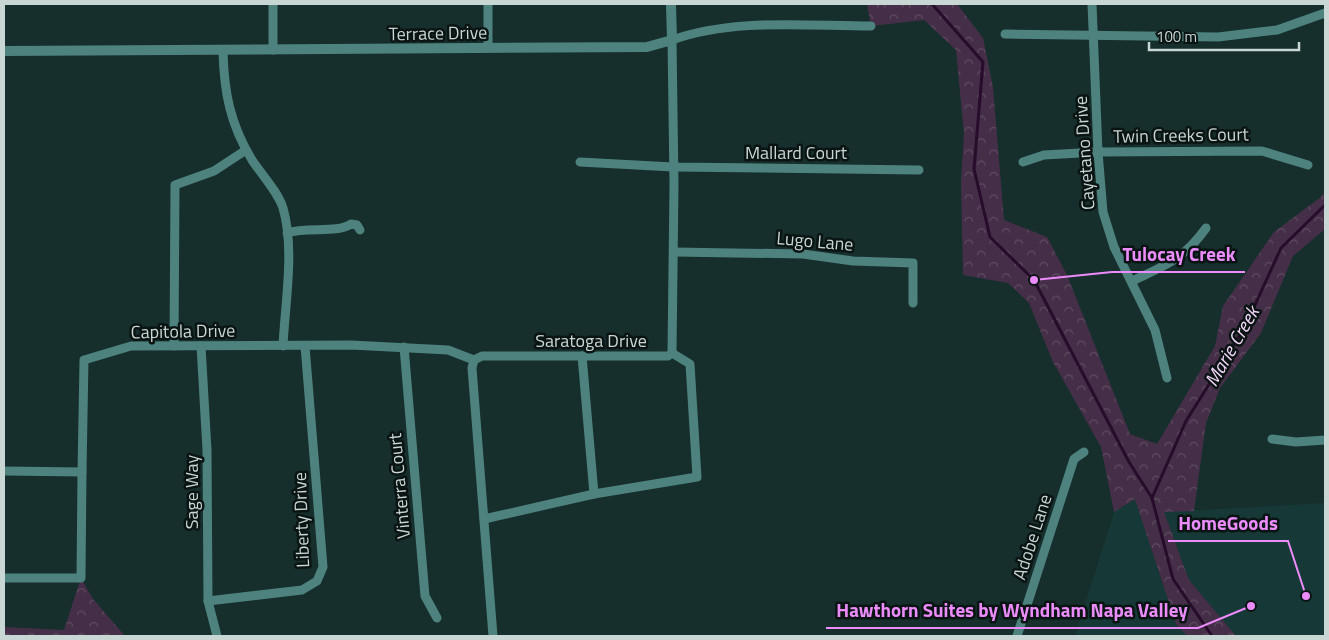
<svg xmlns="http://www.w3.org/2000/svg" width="1329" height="640" font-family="'Titillium Web',sans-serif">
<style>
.built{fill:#163836}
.forest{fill:url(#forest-crowns)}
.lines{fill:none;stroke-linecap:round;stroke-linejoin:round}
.stream{stroke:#270c2b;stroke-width:3}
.minor{stroke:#4d827e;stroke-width:9}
.tertiary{stroke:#4d827e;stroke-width:10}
.labels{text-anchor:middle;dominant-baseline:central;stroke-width:5;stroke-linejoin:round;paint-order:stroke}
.street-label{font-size:18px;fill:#c8d6d4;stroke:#0a1413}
.water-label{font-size:19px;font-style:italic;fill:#f7d8fc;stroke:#0a1413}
.leader{fill:none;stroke:#ec8cfb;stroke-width:2}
.callout-dot{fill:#ec8cfb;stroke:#0a1413;stroke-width:2}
.callout-label{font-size:19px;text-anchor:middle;font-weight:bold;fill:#ec8cfb;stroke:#0a1413;stroke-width:5;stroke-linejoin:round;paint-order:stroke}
</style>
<defs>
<pattern id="forest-crowns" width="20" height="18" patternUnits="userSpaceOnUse" patternTransform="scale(1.25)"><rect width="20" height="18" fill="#452f48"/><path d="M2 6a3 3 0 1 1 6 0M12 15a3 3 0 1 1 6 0" fill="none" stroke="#5e4c62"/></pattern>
</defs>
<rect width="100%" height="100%" fill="#162e2c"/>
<g class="built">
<polygon points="1135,499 1176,624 1187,636 1075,636 1114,512"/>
<polygon points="1325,503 1325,636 1236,636 1189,580 1164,512"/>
</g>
<g class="forest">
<polygon points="867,4 957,4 983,38 993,87 1004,220 1047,237 1067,275 1130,434 1157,444 1215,346 1223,306 1274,232 1321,197 1325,191 1325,229 1293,256 1261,333 1220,388 1206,423 1194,511 1164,512 1189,580 1236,636 1187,636 1176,624 1135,499 1114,512 1101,447 1053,362 1029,303 1008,283 963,275 961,181 964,134 956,50 924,20 871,26"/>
<polygon points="81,578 93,599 125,636 4,636 4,627 64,630"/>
</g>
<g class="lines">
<g class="stream">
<polyline points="932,4 983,62 974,169 990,237 1034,280 1129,462 1152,498 1173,579 1212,636"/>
<polyline points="1152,498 1186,421 1245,327 1281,248 1325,205"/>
</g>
<g class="minor">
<polyline points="273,4 273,50"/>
<polyline points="488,4 488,48"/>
<polyline points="1092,4 1098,152 1103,212 1114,247 1155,330 1167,378"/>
<polyline points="1005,34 1218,37 1277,30 1325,13"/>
<path d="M223,51C224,92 230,124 252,160C262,175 278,192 283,208C295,249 285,303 283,346"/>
<polyline points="580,162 673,167 919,170"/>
<polyline points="1023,162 1044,155 1098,152 1262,151 1308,165"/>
<path d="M287,233C308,226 336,234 351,224L357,225L360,230"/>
<polyline points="674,252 803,254 853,261 913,263 913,303"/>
<path d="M1132,281C1166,265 1183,260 1206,228"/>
<polyline points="174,346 175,185 214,171 246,150"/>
<polyline points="201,346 207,450 208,601 217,636"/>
<polyline points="404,347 425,596 437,618"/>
<polyline points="582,356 594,494"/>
<polyline points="1272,439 1296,442 1325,440"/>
<polyline points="4,471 82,472 84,360 131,346 351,345 448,350 474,360"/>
<polyline points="484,519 594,494 697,477 690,364 672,353"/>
<polyline points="4,578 81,578 82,472"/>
<polyline points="208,601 302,590 317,581 323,567 305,346"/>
<path d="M493,636L472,368L474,360L482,356H668L672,353L674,184L672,40C734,18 805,26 871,26"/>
<polyline points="1017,636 1074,459 1084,452"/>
</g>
<polyline class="tertiary" points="4,51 647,47 672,40 671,4"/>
</g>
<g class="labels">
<g class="street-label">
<text transform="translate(438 33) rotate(-1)">Terrace Drive</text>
<text transform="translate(1181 135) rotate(-1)">Twin Creeks Court</text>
<text x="796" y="152">Mallard Court</text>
<text transform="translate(1084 153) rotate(-94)">Cayetano Drive</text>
<text transform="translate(815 241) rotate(5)">Lugo Lane</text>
<text transform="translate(183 331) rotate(-1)">Capitola Drive</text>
<text x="591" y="340">Saratoga Drive</text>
<text transform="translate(399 486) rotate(-95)">Vinterra Court</text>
<text transform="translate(191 492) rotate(-90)">Sage Way</text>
<text transform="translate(301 520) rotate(-92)">Liberty Drive</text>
<text transform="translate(1032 537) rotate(-72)">Adobe Lane</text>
</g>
<g class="water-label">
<text transform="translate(1231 346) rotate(-60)">Marie Creek</text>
</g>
</g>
<path class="leader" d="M1034 280L1112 272H1245M1306 596L1288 541H1168M1251 606L1198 628H826"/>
<g class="callout-dot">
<circle cx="1034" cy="280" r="5"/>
<circle cx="1306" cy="596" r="5"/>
<circle cx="1251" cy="606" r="5"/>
</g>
<g class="callout-label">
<text x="1179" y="261">Tulocay Creek</text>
<text x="1228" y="530">HomeGoods</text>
<text x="1012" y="617">Hawthorn Suites by Wyndham Napa Valley</text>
</g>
<rect width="1329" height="640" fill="none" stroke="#c8d6d4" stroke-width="10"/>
<path d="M1149 42v8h150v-8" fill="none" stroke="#c8d6d4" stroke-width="2.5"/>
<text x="1156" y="42" font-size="15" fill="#c8d6d4" stroke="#0a1413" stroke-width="4" paint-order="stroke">100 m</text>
</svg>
